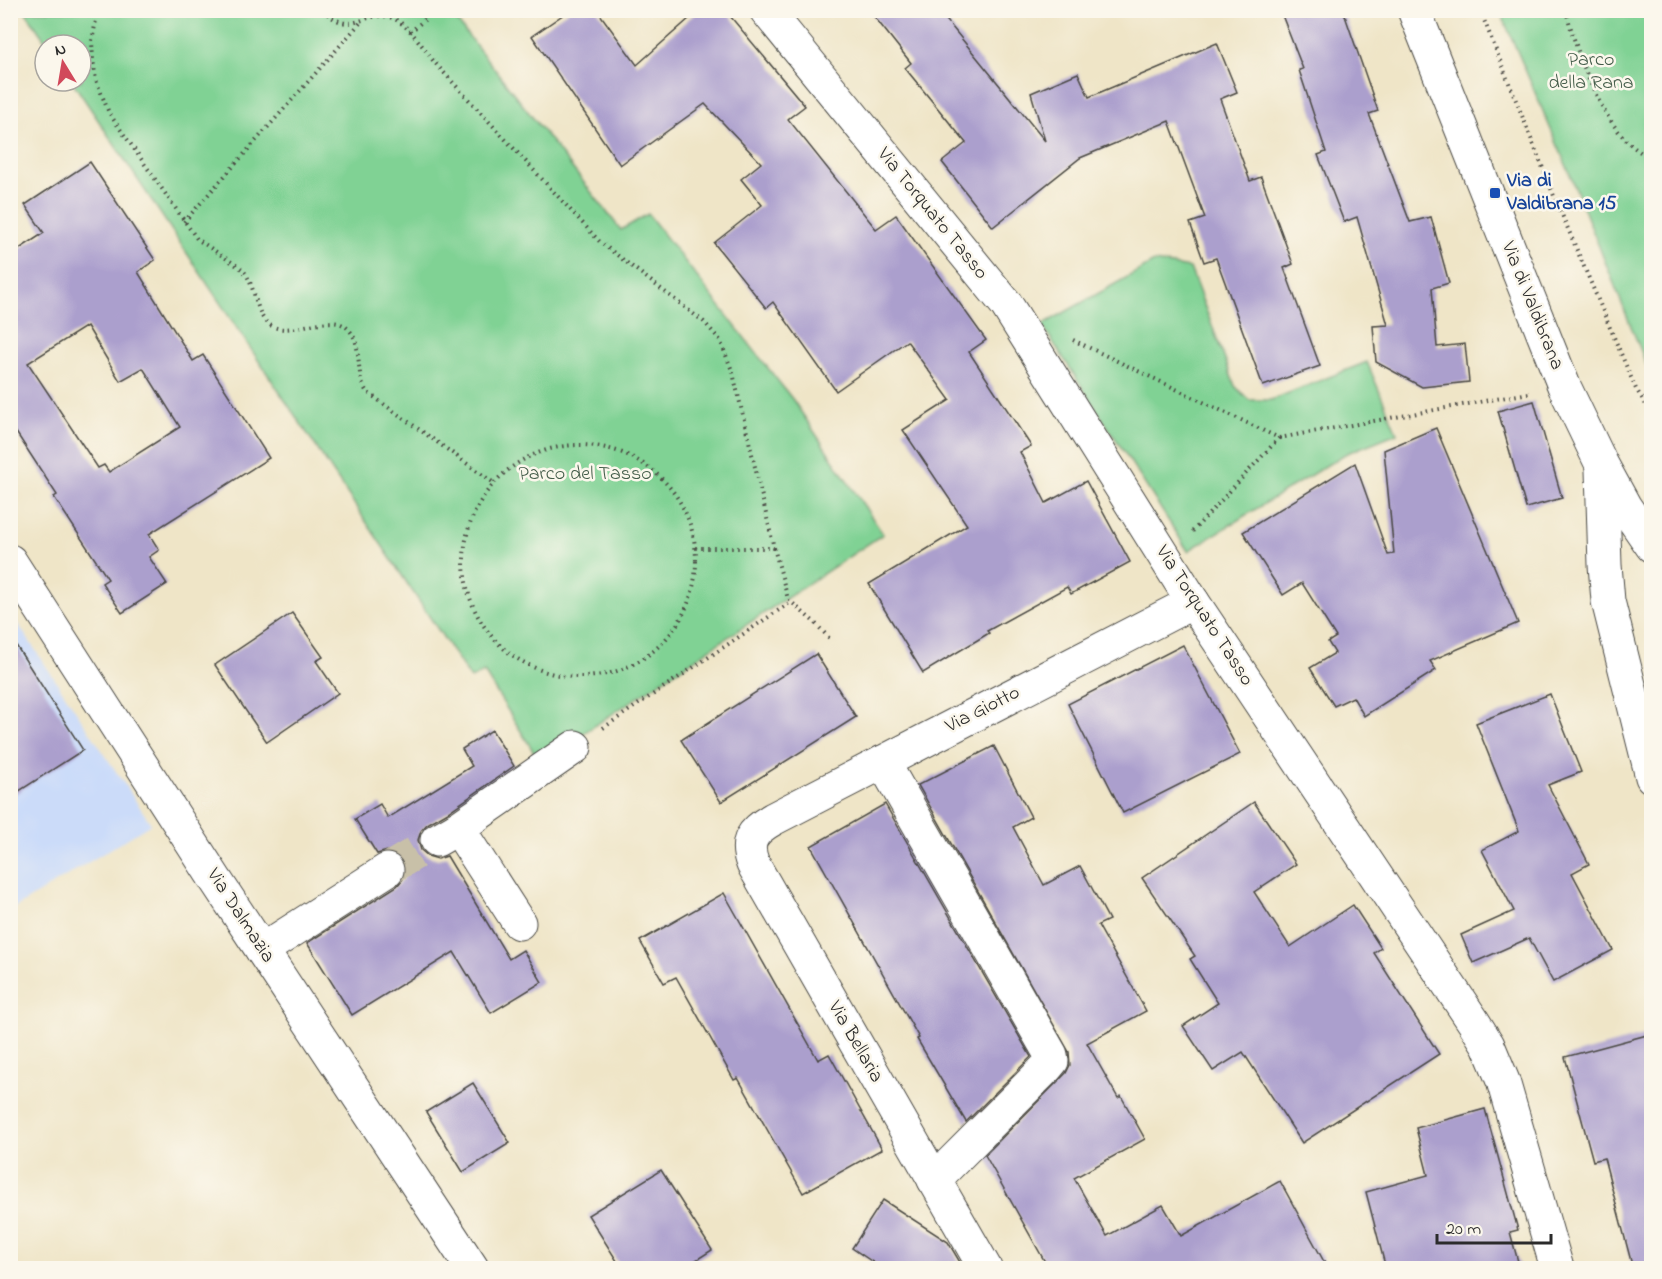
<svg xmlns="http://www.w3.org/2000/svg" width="1662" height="1279" font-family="'Indie Flower',sans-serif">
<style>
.built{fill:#cbdbf9}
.green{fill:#80d294;stroke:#567e60;stroke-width:1.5}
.building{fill:#ab9fcd;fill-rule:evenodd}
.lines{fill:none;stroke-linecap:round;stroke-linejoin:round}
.minor-tunnel{stroke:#c8c0a8;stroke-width:33;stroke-dasharray:33 16;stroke-linecap:butt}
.minor-casing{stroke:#484742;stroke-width:35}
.path{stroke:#484742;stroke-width:4;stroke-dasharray:1.5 4.5;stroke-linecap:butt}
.minor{stroke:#fff;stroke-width:33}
.transit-dot{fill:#1a4fb4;stroke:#fbf7ec;stroke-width:2}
.labels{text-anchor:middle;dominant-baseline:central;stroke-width:5;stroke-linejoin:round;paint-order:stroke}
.park-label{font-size:20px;fill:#445d4a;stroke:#fbf7ec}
.transit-label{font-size:20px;font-weight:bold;fill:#164399;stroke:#fbf7ec;text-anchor:start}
.street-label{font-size:20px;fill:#2b2b2b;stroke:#fbf7ec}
</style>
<rect width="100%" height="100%" fill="#fbf7ec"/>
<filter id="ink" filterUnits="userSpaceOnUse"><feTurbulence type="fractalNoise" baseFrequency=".0167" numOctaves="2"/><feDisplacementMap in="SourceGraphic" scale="12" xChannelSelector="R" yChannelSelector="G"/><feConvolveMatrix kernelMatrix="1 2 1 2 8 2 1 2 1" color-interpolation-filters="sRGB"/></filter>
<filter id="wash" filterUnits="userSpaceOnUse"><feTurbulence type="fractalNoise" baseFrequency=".008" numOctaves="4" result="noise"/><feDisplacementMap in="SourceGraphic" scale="24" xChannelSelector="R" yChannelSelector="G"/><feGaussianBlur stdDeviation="1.35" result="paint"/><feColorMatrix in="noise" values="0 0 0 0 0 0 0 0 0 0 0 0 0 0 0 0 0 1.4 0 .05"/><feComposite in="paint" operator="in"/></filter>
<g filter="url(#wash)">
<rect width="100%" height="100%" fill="#efe5c7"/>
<polygon class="built" points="10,612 151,824 11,910 10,910"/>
<g class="green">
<polygon points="25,11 449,11 621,230 648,214 793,400 883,534 540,762 484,672 471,679 72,81 81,81 81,45 48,45"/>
<polygon points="1500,11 1651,11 1651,376 1567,167"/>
<polygon points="1154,262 1190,268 1235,386 1249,400 1271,400 1367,362 1397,433 1345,454 1188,551 1042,325"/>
</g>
<g id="blocks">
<g class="building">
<polygon points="570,10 597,10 637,65 699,10 725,10 805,106 788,119 876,229 896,215 986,340 969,352 1031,446 1020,452 1046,503 1086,481 1130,562 1071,594 1067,587 987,631 989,633 923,673 869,584 967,525 903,430 950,400 907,341 836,391 773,302 766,308 714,243 762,205 741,179 761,163 705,104 620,165 532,36"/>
<polygon points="869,10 939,11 1045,141 1031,93 1078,73 1089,97 1217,43 1237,92 1220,99 1250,181 1261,177 1293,264 1284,268 1320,366 1263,386 1216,258 1204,262 1190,223 1205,218 1169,121 1080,158 993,227 942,162 966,143 905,68 911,63"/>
<polygon points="1280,10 1343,10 1378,111 1369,114 1410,222 1431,217 1449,283 1432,288 1437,347 1465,344 1469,382 1422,387 1376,362 1373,326 1388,325 1357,217 1344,222 1318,155 1326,152 1299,70 1303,69"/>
<path d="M90,162L155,260L138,272L193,361L203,355L269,458L149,534L159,550L149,557L167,584L122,613L102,583L108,579L54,497L57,495L10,423V255L44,233L25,205ZM87,326L120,381L143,368L180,427L109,472L104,465L98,468L28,363Z"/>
<polygon points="1534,401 1562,498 1526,508 1498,411"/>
<polygon points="1436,428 1518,623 1430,661 1436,670 1364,716 1353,697 1334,706 1310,668 1335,653 1328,642 1336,637 1302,583 1283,595 1243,532 1355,463 1388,555 1394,554 1384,450"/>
<polygon points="292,613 323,657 316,661 338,693 267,742 215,665"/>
<polygon points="10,636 83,750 10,797"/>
<polygon points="1183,645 1240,754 1123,813 1068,704"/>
<polygon points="816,654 856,717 721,802 681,740"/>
<polygon points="1550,694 1581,772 1548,785 1589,864 1572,873 1613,950 1553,982 1529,938 1473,963 1461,935 1514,911 1482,850 1519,831 1476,723"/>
<polygon points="492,730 514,766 448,812 427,824 421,831 418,840 421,850 428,856 438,859 447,856 509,959 523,950 542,982 491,1013 454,952 352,1015 307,943 397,886 403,879 406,870 403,860 396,854 387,851 377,854 355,819 380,804 388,818 472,766 462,749"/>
<polygon points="994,746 1031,817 1013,827 1044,885 1080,866 1109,920 1098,925 1146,1011 1087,1043 1118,1098 1121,1096 1145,1139 1074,1178 1107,1236 1163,1205 1181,1236 1280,1181 1328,1269 1049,1269 985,1155 1066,1073 1070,1065 1069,1052 918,785"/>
<polygon points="1254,802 1296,864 1254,892 1290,947 1353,905 1381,948 1374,953 1439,1054 1302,1143 1243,1052 1213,1071 1183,1026 1218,1003 1190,959 1195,956 1142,878"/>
<polygon points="885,804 1031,1057 966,1122 917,1039 919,1038 811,846"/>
<polygon points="724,893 818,1060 829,1054 882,1149 803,1193 738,1078 734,1080 676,977 664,983 640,941"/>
<polygon points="1647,1035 1652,1052 1652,1269 1633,1269 1604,1158 1593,1161 1565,1057"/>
<polygon points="473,1083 510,1143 463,1172 426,1112"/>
<polygon points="1485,1109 1518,1230 1510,1232 1520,1269 1386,1269 1366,1192 1428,1175 1416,1128"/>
<polygon points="661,1170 712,1250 682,1269 622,1269 588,1215"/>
<polygon points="883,1200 948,1242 964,1269 883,1269 852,1248"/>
</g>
</g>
</g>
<g filter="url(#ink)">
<use href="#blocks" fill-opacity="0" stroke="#484742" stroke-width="1.5"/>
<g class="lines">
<polyline class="minor-tunnel" points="387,870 437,840"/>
<defs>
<g id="minor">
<polyline points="766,10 1006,304 1193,602 1473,1021 1488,1045 1503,1081 1557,1268"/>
<polyline points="1414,10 1564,386 1602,465 1625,507 1652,546"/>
<polyline points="1602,470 1605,565 1608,601 1652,777"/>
<polyline points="10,561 215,879 472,1268"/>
<polyline points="883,762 1051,1055 1052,1061 1047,1067 934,1180"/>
<polyline points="458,828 519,923"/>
<polyline points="437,840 458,828 575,747"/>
<polyline points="262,950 387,870"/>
<path d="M985,1268L753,864C744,842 752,831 773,819L1193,602"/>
</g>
</defs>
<use href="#minor" class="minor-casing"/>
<g class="path">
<path d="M98,10L92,41L93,60L96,80L109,113L197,239L242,269C256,283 255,317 270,325C290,338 328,312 346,327C365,342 353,373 367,392L494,483"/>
<path d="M323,10C353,38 361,11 389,17C408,22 423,48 435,63L600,242L704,322L720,340L733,373L774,548H695"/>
<polyline points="1480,10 1554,196 1636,389 1652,414"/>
<path d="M1566,10C1577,55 1606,141 1652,158"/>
<polyline points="410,32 436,10"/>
<polyline points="184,222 361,22"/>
<polyline points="1073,340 1279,438 1191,533"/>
<polyline points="1279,438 1529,393"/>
<circle cx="580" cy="561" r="116"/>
<polyline points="774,548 788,599 814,622 831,640"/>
<polyline points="603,728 791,602"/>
</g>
<use href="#minor" class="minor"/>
</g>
</g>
<rect class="transit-dot" x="1489" y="187" width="12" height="12" rx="3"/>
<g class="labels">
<g class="park-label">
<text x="1591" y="60">Parco<tspan x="1591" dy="23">della Rana</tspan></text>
<text x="585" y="474">Parco del Tasso</text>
</g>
<g class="transit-label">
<text x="1507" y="181">Via di<tspan x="1507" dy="23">Valdibrana 15</tspan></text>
</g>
<g class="street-label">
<text transform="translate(932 214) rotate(51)">Via Torquato Tasso</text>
<text transform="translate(1532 306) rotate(68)">Via di Valdibrana</text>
<text transform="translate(1204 616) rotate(57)">Via Torquato Tasso</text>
<text transform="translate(983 710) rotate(-27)">Via Giotto</text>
<text transform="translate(240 916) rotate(57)">Via Dalmazia</text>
<text transform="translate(855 1042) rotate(60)">Via Bellaria</text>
</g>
</g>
<rect width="1662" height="1279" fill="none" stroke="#fbf7ec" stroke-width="36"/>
<g transform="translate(63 63) rotate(349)"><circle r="28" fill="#fbf7ec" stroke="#a8a59f" stroke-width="1.5"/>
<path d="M0-4.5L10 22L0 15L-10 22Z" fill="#d1495b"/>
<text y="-9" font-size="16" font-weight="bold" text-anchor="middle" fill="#2b2b2b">N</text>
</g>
<path d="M1437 1234v9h114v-9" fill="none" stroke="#2b2b2b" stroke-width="3"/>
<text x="1446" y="1234" font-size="18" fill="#2b2b2b" stroke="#fbf7ec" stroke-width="4.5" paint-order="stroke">20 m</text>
</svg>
